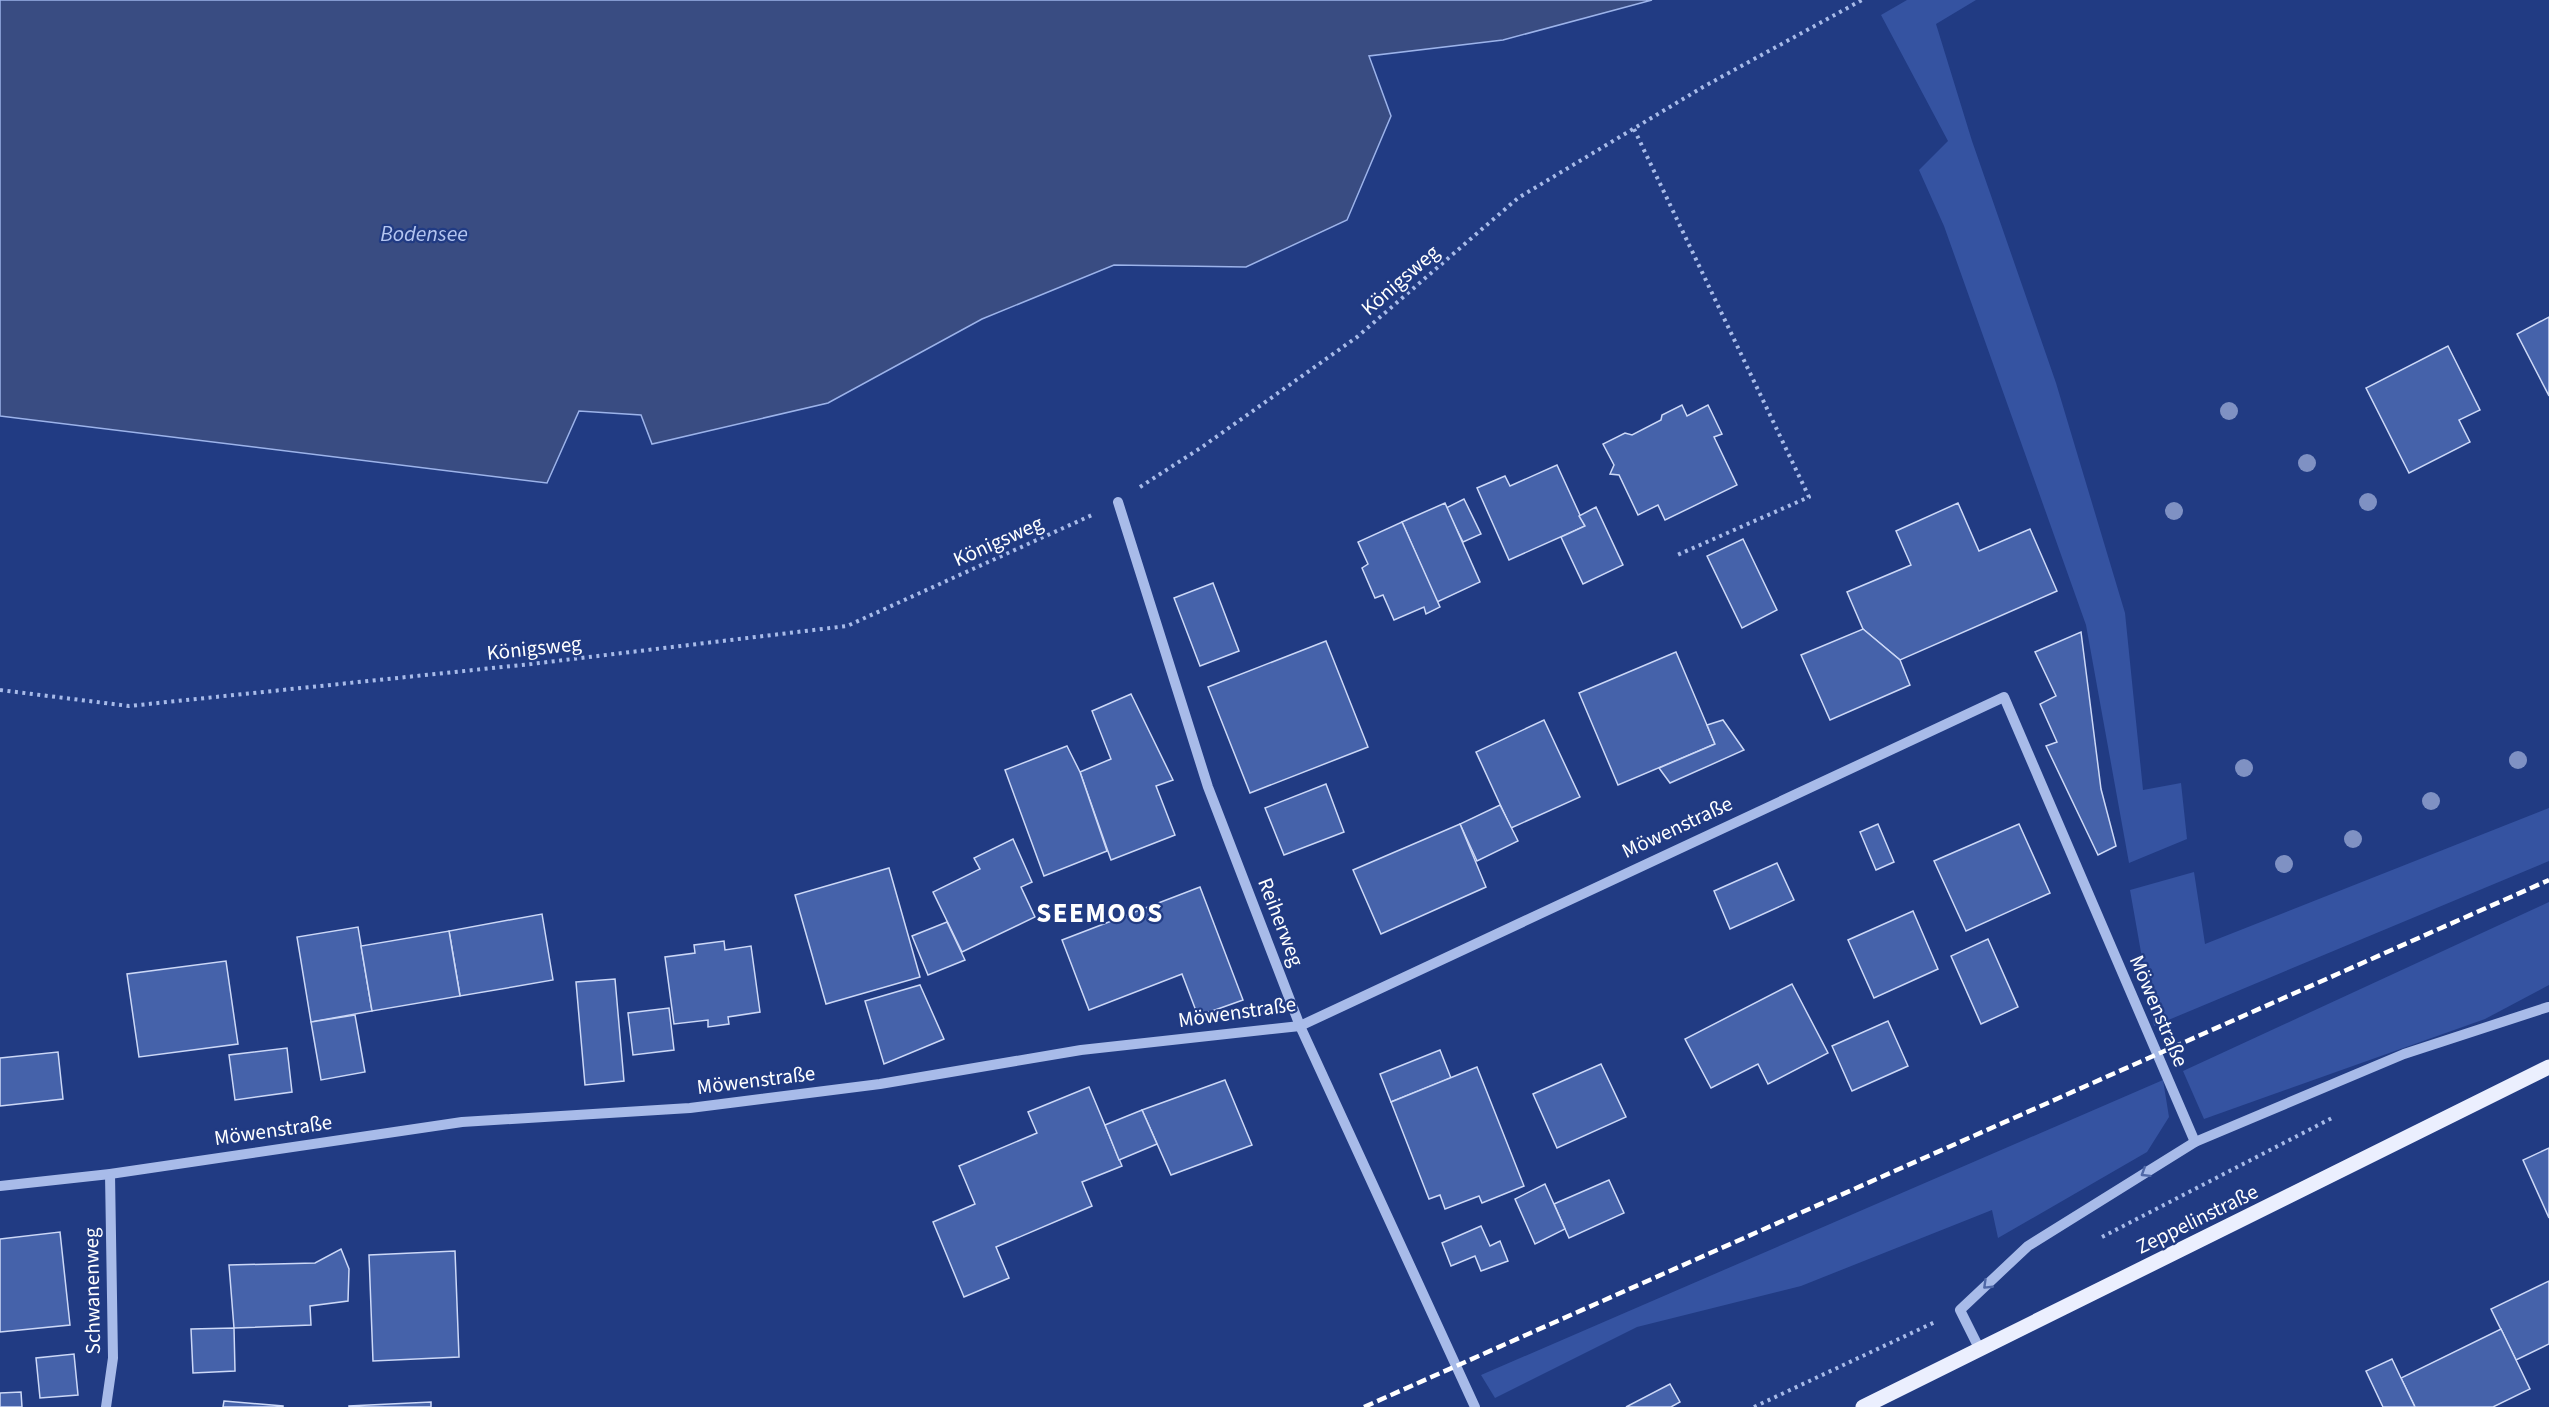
<svg xmlns="http://www.w3.org/2000/svg" width="2549" height="1407" font-family="'Source Sans 3',sans-serif">
<style>
.green{fill:#3553a1}
.water{fill:#394c82;stroke:#9cb3ea;stroke-width:1.5}
.building{fill:#4562aa;stroke:#ccd8f7;stroke-width:1.5}
.lines{fill:none;stroke-linecap:round;stroke-linejoin:round}
.path{stroke:#a8bbe9;stroke-width:4;stroke-dasharray:3 4.5;stroke-linecap:butt}
.minor{stroke:#a8bbe9;stroke-width:10}
.major{stroke:#ebeffe;stroke-width:15}
.rail{stroke:#fff;stroke-width:4.5;stroke-dasharray:10 4.5;stroke-linecap:butt}
.tree{fill:#7f91c3}
.oneway{stroke:#5068a7}
.labels{text-anchor:middle;dominant-baseline:central;stroke-width:4.5;stroke-linejoin:round;paint-order:stroke}
.street-label{font-size:21px;fill:#fff;stroke:#213b83}
.water-label{font-size:22px;font-style:italic;fill:#b4c5f0;stroke:#213b83}
.district-label{font-size:27px;font-weight:bold;letter-spacing:1.5px;fill:#fff;stroke:#213b83}
</style>
<rect width="100%" height="100%" fill="#213b83"/>
<g class="green">
<polygon points="1907,0 1976,0 1936,24 1972,141 2056,383 2125,613 2143,790 2181,783 2187,839 2129,863 2086,625 1944,226 1919,170 1948,141 1881,15"/>
<polygon points="2549,808 2549,861 2154,1026 2130,890 2194,872 2205,944"/>
<polygon points="2549,902 2549,985 2485,1019 2204,1119 2183,1071"/>
<polygon points="2163,1080 2169,1117 2147,1152 1998,1238 1992,1210 1801,1286 1637,1327 1495,1398 1481,1375"/>
</g>
<polygon class="water" points="0,0 1652,0 1503,40 1369,56 1391,116 1347,220 1246,267 1114,265 982,319 828,403 652,444 641,415 579,411 547,483 0,416"/>
<g class="building">
<polygon points="2549,317 2549,396 2517,334"/>
<polygon points="2448,346 2480,410 2459,420 2470,442 2409,473 2366,388"/>
<polygon points="1682,405 1687,416 1708,405 1722,434 1714,437 1737,485 1665,520 1658,505 1638,515 1619,475 1610,474 1614,465 1603,444 1625,433 1632,435 1661,420 1662,415"/>
<polygon points="1557,465 1585,526 1509,560 1477,488 1505,476 1510,486"/>
<polygon points="1464,499 1481,534 1463,542 1446,508"/>
<polygon points="1445,503 1480,582 1437,602 1402,522"/>
<polygon points="1958,503 1979,551 2030,529 2057,591 1900,660 1863,629 1847,592 1911,565 1896,531"/>
<polygon points="1596,507 1623,565 1583,584 1561,537 1585,526 1579,516"/>
<polygon points="1402,522 1440,607 1426,614 1424,607 1394,620 1383,595 1375,598 1362,568 1368,564 1358,542"/>
<polygon points="1743,539 1777,610 1742,628 1707,556"/>
<polygon points="1213,583 1239,651 1200,666 1174,598"/>
<polygon points="1863,629 1900,660 1910,685 1830,720 1801,655"/>
<polygon points="2081,632 2101,789 2116,846 2098,855 2046,746 2057,742 2040,704 2056,696 2035,652"/>
<polygon points="1326,641 1368,747 1250,793 1208,687"/>
<polygon points="1676,652 1715,744 1618,785 1579,693"/>
<polygon points="1131,694 1173,780 1156,786 1175,835 1111,860 1080,772 1111,759 1092,711"/>
<polygon points="1544,720 1580,797 1511,828 1476,752"/>
<polygon points="1723,720 1744,750 1670,783 1659,768 1715,744 1707,725"/>
<polygon points="1067,746 1080,772 1107,851 1044,876 1005,770"/>
<polygon points="1326,784 1344,832 1284,855 1265,808"/>
<polygon points="1500,805 1518,841 1477,861 1460,824"/>
<polygon points="1460,824 1486,887 1381,934 1353,870"/>
<polygon points="1878,824 1894,862 1876,870 1860,832"/>
<polygon points="2019,824 2050,893 1966,931 1934,861"/>
<polygon points="1013,839 1032,882 1021,887 1035,917 962,952 933,892 980,869 974,858"/>
<polygon points="1777,863 1794,900 1730,929 1714,891"/>
<polygon points="889,868 920,977 826,1004 795,895"/>
<polygon points="1200,887 1243,1000 1198,1016 1182,974 1089,1010 1062,940"/>
<polygon points="1913,911 1938,969 1874,998 1848,940"/>
<polygon points="542,914 553,980 460,996 449,931"/>
<polygon points="947,922 965,960 928,975 912,936"/>
<polygon points="358,927 372,1011 311,1022 297,937"/>
<polygon points="449,931 460,996 372,1011 361,946"/>
<polygon points="1988,939 2018,1007 1981,1024 1951,956"/>
<polygon points="724,941 725,950 751,946 760,1012 728,1017 729,1024 708,1027 708,1020 674,1024 665,957 695,953 694,945"/>
<polygon points="226,961 238,1044 139,1057 127,974"/>
<polygon points="615,979 624,1081 585,1085 576,982"/>
<polygon points="1792,984 1828,1053 1768,1084 1758,1064 1711,1088 1685,1039"/>
<polygon points="920,985 944,1039 884,1064 865,1001"/>
<polygon points="669,1008 674,1050 633,1055 628,1013"/>
<polygon points="355,1015 365,1072 321,1080 311,1022"/>
<polygon points="1888,1021 1908,1066 1852,1091 1832,1046"/>
<polygon points="287,1048 292,1092 235,1100 229,1055"/>
<polygon points="1440,1050 1451,1078 1391,1102 1380,1074"/>
<polygon points="58,1052 63,1099 0,1106 0,1058"/>
<polygon points="1601,1064 1626,1117 1557,1148 1533,1094"/>
<polygon points="1477,1067 1524,1186 1482,1203 1479,1196 1445,1209 1440,1195 1429,1199 1391,1102"/>
<polygon points="1225,1080 1252,1145 1171,1175 1142,1110"/>
<polygon points="1089,1087 1122,1166 1082,1182 1092,1206 996,1247 1009,1278 964,1297 933,1222 975,1204 959,1166 1037,1133 1028,1112"/>
<polygon points="1142,1110 1157,1144 1119,1160 1105,1125"/>
<polygon points="2549,1148 2549,1218 2523,1160"/>
<polygon points="1609,1180 1624,1213 1569,1238 1554,1204"/>
<polygon points="1545,1184 1565,1229 1535,1244 1515,1199"/>
<polygon points="1481,1226 1490,1246 1500,1241 1508,1261 1481,1271 1475,1256 1451,1266 1442,1243"/>
<polygon points="60,1232 70,1325 0,1332 0,1239"/>
<polygon points="341,1249 349,1269 348,1301 310,1306 311,1325 234,1328 229,1265 315,1263"/>
<polygon points="455,1251 459,1357 373,1361 369,1255"/>
<polygon points="2549,1281 2549,1344 2516,1360 2491,1309"/>
<polygon points="234,1328 235,1371 193,1373 191,1329"/>
<polygon points="2501,1329 2530,1389 2493,1407 2415,1407 2401,1378"/>
<polygon points="74,1354 78,1395 40,1398 36,1358"/>
<polygon points="2392,1359 2401,1378 2415,1407 2383,1407 2366,1371"/>
<polygon points="1670,1384 1680,1402 1671,1407 1626,1407"/>
<polygon points="21,1392 22,1407 0,1407 0,1393"/>
<polygon points="224,1401 283,1406 283,1407 223,1407"/>
<polygon points="431,1402 431,1407 349,1407 349,1406"/>
</g>
<g class="lines">
<g class="path">
<polyline points="1634,129 1809,497 1675,556"/>
<polyline points="1140,487 1202,447 1357,337 1518,198 1703,87 1862,0"/>
<polyline points="0,690 129,706 531,664 847,626 1092,515"/>
<polyline points="2102,1237 2332,1118"/>
<polyline points="1754,1407 1935,1322"/>
</g>
<g class="minor">
<polyline points="1118,502 1208,787 1300,1026 1475,1407"/>
<polyline points="0,1186 110,1174 462,1122 690,1108 880,1084 1081,1050 1300,1026 2004,697 2195,1142"/>
<polyline points="1980,1350 1960,1310 2028,1246 2195,1142 2404,1054 2548,1007"/>
<polyline points="106,1407 113,1358 110,1174"/>
</g>
<polyline class="major" points="1863,1407 2549,1067"/>
<polyline class="rail" points="1364,1407 2549,880"/>
</g>
<g class="tree">
<circle cx="2229" cy="411" r="9"/>
<circle cx="2307" cy="463" r="9"/>
<circle cx="2368" cy="502" r="9"/>
<circle cx="2174" cy="511" r="9"/>
<circle cx="2518" cy="760" r="9"/>
<circle cx="2244" cy="768" r="9"/>
<circle cx="2431" cy="801" r="9"/>
<circle cx="2353" cy="839" r="9"/>
<circle cx="2284" cy="864" r="9"/>
</g>
<defs><path id="oneway-chevron" d="M-2-3.5L2.5 0L-2 3.5" fill="none" stroke-width="1.6" stroke-linecap="round" stroke-linejoin="round" transform="scale(1.5)"/></defs>
<g class="oneway">
<use href="#oneway-chevron" transform="translate(2145 1173) rotate(148)"/>
<use href="#oneway-chevron" transform="translate(1987 1285) rotate(136)"/>
</g>
<g class="labels">
<g class="street-label">
<text transform="translate(1400 280) rotate(-41)">Königsweg</text>
<text transform="translate(998 541) rotate(-24)">Königsweg</text>
<text transform="translate(534 648) rotate(-6)">Königsweg</text>
<text transform="translate(1677 827) rotate(-25)">Möwenstraße</text>
<text transform="translate(1281 922) rotate(69)">Reiherweg</text>
<text transform="translate(2159 1011) rotate(67)">Möwenstraße</text>
<text transform="translate(1237 1012) rotate(-8)">Möwenstraße</text>
<text transform="translate(756 1080) rotate(-7)">Möwenstraße</text>
<text transform="translate(273 1130) rotate(-8)">Möwenstraße</text>
<text transform="translate(2197 1219) rotate(-26)">Zeppelinstraße</text>
<text transform="translate(92 1291) rotate(-91)">Schwanenweg</text>
</g>
<g class="water-label">
<text x="424" y="234">Bodensee</text>
</g>
<g class="district-label">
<text x="1100" y="913">SEEMOOS</text>
</g>
</g>
</svg>
